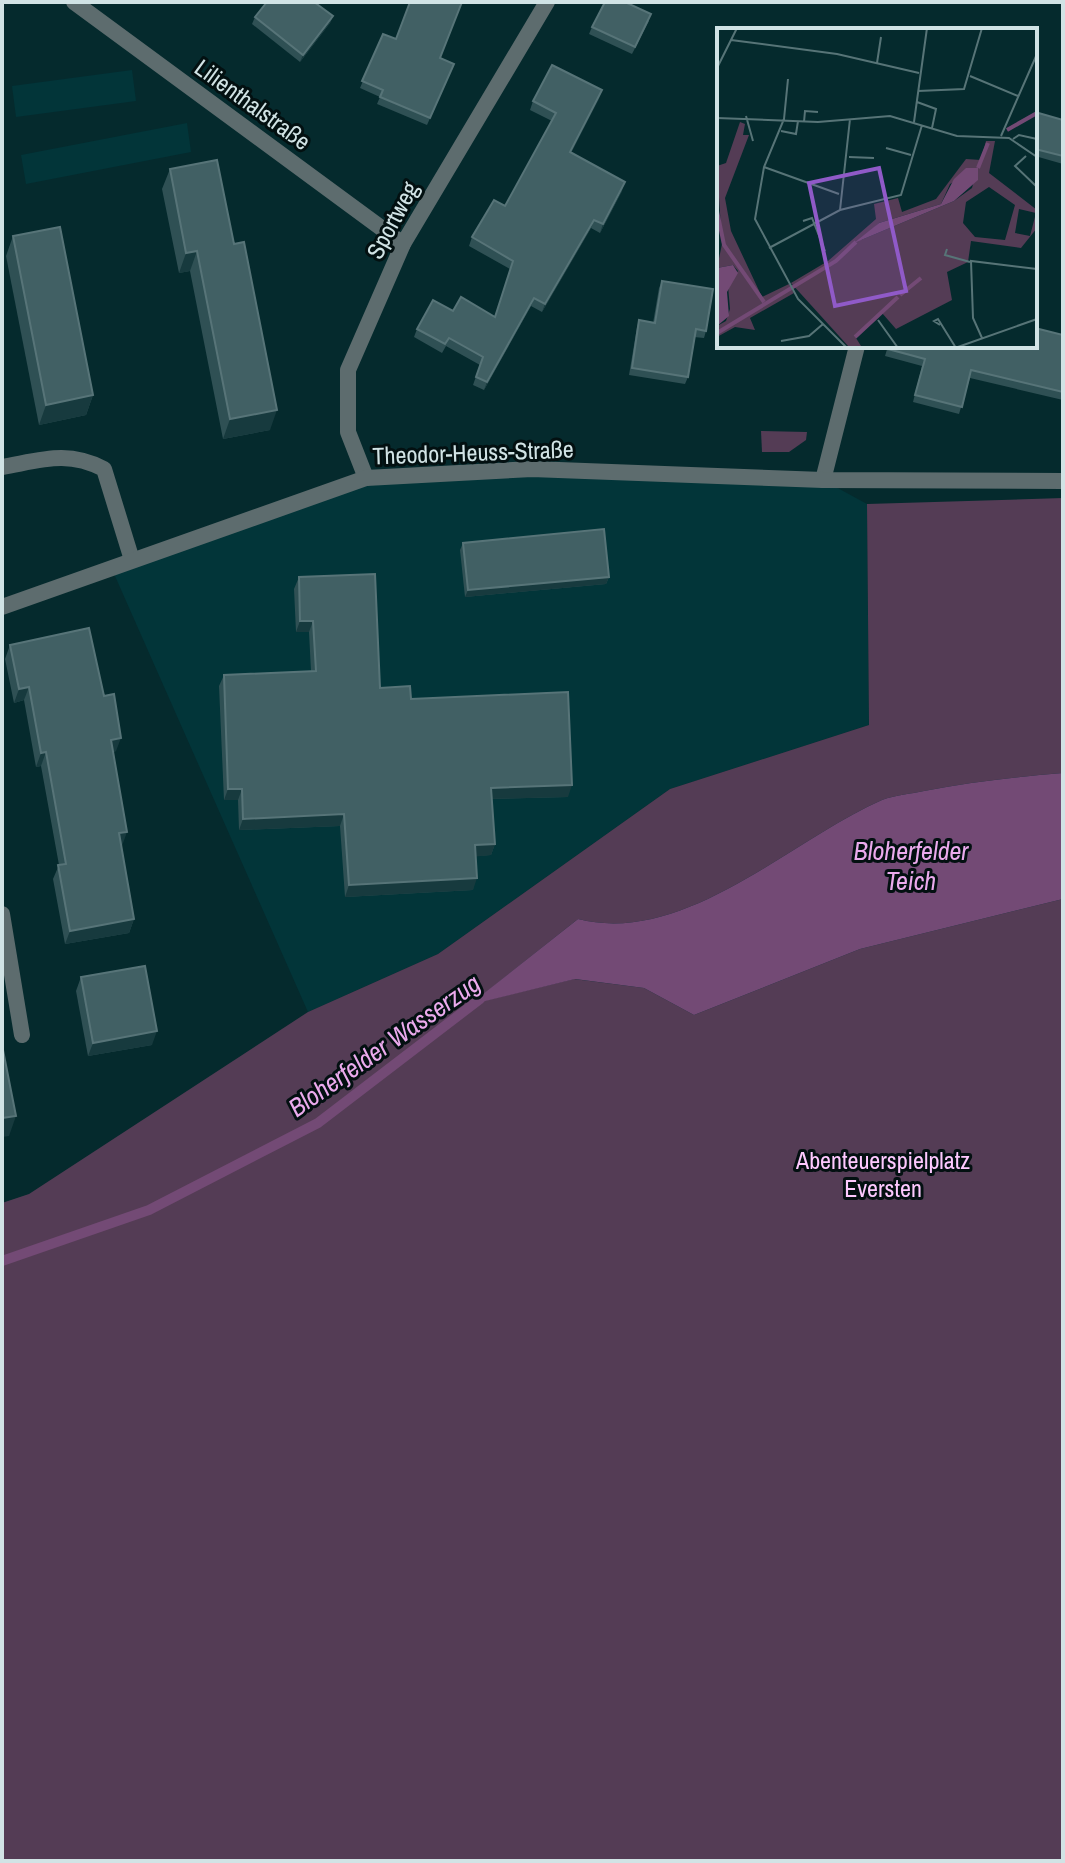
<svg xmlns="http://www.w3.org/2000/svg" width="1065" height="1863" font-family="'Archivo Narrow',sans-serif">
<style>
.built{fill:#023539}
.green{fill:#543c55}
.water{fill:#734a75}
.lines{fill:none;stroke-linecap:round;stroke-linejoin:round}
.stream{stroke:#734a75;stroke-width:10}
.lane{stroke:#5d6c6e;stroke-width:16}
.street{stroke:#5d6c6e;stroke-width:16}
.wall{fill:#2f5054}
.shaded-wall{fill:#173a3e}
.building{fill:#416064;stroke:#577478;stroke-width:2}
.labels{text-anchor:middle;dominant-baseline:central;stroke-width:6;stroke-linejoin:round;paint-order:stroke}
.street-label{font-size:24px;fill:#d1e3e5;stroke:#031011}
.park-label{font-size:24px;fill:#fec9ff;stroke:#031011}
.water-label{font-size:26px;font-style:italic;fill:#ebaaed;stroke:#031011}
.inset-river{fill:none;stroke:#734a75;stroke-width:4}
.inset-road{fill:none;stroke:#577477;stroke-width:2}
.view{fill:#905ac8;fill-opacity:0.15;stroke:#905ac8;stroke-width:4}
.inset-edge{fill:none;stroke:#d1e3e5;stroke-width:4}
</style>
<rect width="100%" height="100%" fill="#052a2d"/>
<g class="built">
<polygon points="132,70 136,101 16,117 12,86"/>
<polygon points="187,123 191,152 26,184 21,155"/>
<polygon points="532,469 823,480 867,504 869,725 670,789 438,954 308,1012 111,567 366,478"/>
</g>
<g class="green">
<polygon points="761,431 807,432 806,440 789,452 762,452"/>
<path d="M1063,498V773C1016,777 971,782 924,791C911,794 895,795 882,800C789,841 684,946 578,919L471,1004L574,979L644,988L694,1015L860,949L1063,899V1861H2V1203L29,1194L308,1012L438,954L670,789L869,725L867,504Z"/>
</g>
<path class="water" d="M1063,773V899L860,949L694,1015L644,988L575,979L469,1005L578,919C684,946 789,841 882,800C895,795 911,794 924,791C971,782 1016,777 1063,773Z"/>
<g class="lines">
<polyline class="stream" points="2,1261 149,1210 318,1123 480,999"/>
<path class="lane" d="M2,467C42,460 67,450 104,469L132,560"/>
<g class="street">
<polyline points="74,2 403,244"/>
<polyline points="366,478 348,432 348,370 403,244 547,2"/>
<polyline points="823,480 857,346"/>
<polyline points="2,607 366,478 532,469 823,480 1063,481"/>
<polyline points="2,914 22,1035"/>
</g>
</g>
<g class="wall">
<polygon points="333,16 330,23 300,62 252,24 255,17"/>
<polygon points="649,21 632,54 589,34 592,27"/>
<polygon points="383,34 454,64 427,125 377,104 380,97 360,88"/>
<polygon points="602,90 571,153 622,191 600,233 591,228 542,312 531,306 484,390 473,385 480,365 446,346 442,353 414,337 417,329 453,311 495,317 510,269 469,246 472,237 505,206 552,121 530,110 533,101"/>
<polygon points="1035,112 1063,120 1063,164 1035,156"/>
<polygon points="170,169 234,244 270,430 223,439 190,271 179,273 162,189"/>
<polygon points="13,236 93,395 86,415 39,425 6,256"/>
<polygon points="662,281 706,331 704,338 694,337 688,377 685,384 629,375 637,327 639,320 653,323 659,288"/>
<polygon points="1063,332 1063,400 970,378 959,414 913,402 922,366 885,356 888,346 1035,346 1062,334"/>
<polygon points="463,543 609,577 606,584 465,597 460,550"/>
<polygon points="299,577 380,688 411,699 568,797 492,799 495,844 491,855 476,856 473,890 345,897 340,826 239,830 238,800 224,800 219,686 224,675 311,671 309,632 296,632 294,589"/>
<polygon points="10,645 104,696 116,751 113,752 122,846 121,846 134,919 129,933 65,944 53,879 59,865 41,766 36,767 24,700 14,703 5,659"/>
<polygon points="81,977 152,1045 88,1056 76,991"/>
</g>
<g class="shaded-wall">
<polygon points="333,16 330,23 300,62 303,55"/>
<polygon points="602,90 599,99 567,161 570,152"/>
<polygon points="625,182 622,191 600,233 603,224"/>
<polygon points="594,220 591,228 542,312 545,304"/>
<polygon points="197,251 190,271 179,273 186,253"/>
<polygon points="534,298 531,306 484,390 487,382"/>
<polygon points="93,395 86,415 39,425 46,405"/>
<polygon points="277,410 270,430 223,439 230,419"/>
<polygon points="609,577 606,584 465,597 468,590"/>
<polygon points="300,621 313,621 309,632 296,632"/>
<polygon points="29,687 24,700 14,703 19,689"/>
<polygon points="121,738 116,751 106,754 111,740"/>
<polygon points="46,752 41,766 36,767 41,753"/>
<polygon points="572,785 568,797 487,799 491,788"/>
<polygon points="228,789 242,789 238,800 224,800"/>
<polygon points="344,814 340,826 239,830 243,819"/>
<polygon points="127,832 122,846 114,847 119,833"/>
<polygon points="495,844 491,855 471,857 475,845"/>
<polygon points="477,878 473,890 345,897 349,885"/>
<polygon points="134,919 129,933 65,944 70,931"/>
<polygon points="157,1031 152,1045 88,1056 93,1043"/>
<polygon points="16,1116 9,1136 2,1137 2,1118"/>
</g>
<g class="building">
<polygon points="267,2 314,2 333,16 303,55 255,17"/>
<polygon points="410,2 462,2 440,58 454,64 430,118 380,97 383,90 362,81 383,34 396,39"/>
<polygon points="605,2 625,2 651,14 635,47 592,27"/>
<polygon points="552,65 602,90 570,152 625,182 603,224 594,220 545,304 534,298 487,382 476,377 483,357 449,338 445,344 417,329 433,300 453,311 461,297 495,317 513,261 472,237 494,200 505,206 556,113 533,101"/>
<polygon points="1035,112 1063,120 1063,156 1035,149"/>
<polygon points="217,160 234,244 244,242 277,410 230,419 197,251 186,253 170,169"/>
<polygon points="60,227 93,395 46,405 13,236"/>
<polygon points="662,281 713,289 706,331 696,329 688,377 632,368 639,320 655,323"/>
<polygon points="1035,328 1063,335 1063,392 971,370 962,407 915,395 925,359 888,349 889,346 1012,346 1017,347 1017,346 1035,346"/>
<polygon points="604,529 609,577 468,590 463,543"/>
<polygon points="375,574 380,688 410,686 411,699 568,692 572,785 491,788 495,844 475,845 477,878 349,885 344,814 243,819 242,789 228,789 224,675 316,671 313,621 300,621 299,577"/>
<polygon points="89,628 104,696 114,694 121,738 111,740 127,832 119,833 134,919 70,931 58,865 66,864 46,752 41,753 29,687 19,689 10,645"/>
<polygon points="145,966 157,1031 93,1043 81,977"/>
<polygon points="2,1045 16,1116 2,1118"/>
</g>
<g class="labels">
<g class="street-label">
<text transform="translate(253 104) rotate(36)">Lilienthalstraße</text>
<text transform="translate(392 220) rotate(-62)">Sportweg</text>
<text transform="translate(473 452) rotate(-2)">Theodor-Heuss-Straße</text>
</g>
<g class="park-label">
<text x="883" y="1160">Abenteuerspielplatz<tspan x="883" dy="28">Eversten</tspan></text>
</g>
<g class="water-label">
<text x="911" y="850">Bloherfelder<tspan x="911" dy="30">Teich</tspan></text>
<text transform="translate(384 1045) rotate(-35)">Bloherfelder Wasserzug</text>
</g>
</g>
<g transform="translate(717 28)">
<rect width="320" height="320" fill="#052a2d"/>
<path d="M23,94L28,96L26,107H32L8,170L14,203L45,269L72,256L77,265L33,290L38,302L18,299L0,309V298L9,293L13,281L11,258L21,243L16,237L0,240L5,216L0,138L9,135ZM269,113H278L272,145L320,182V200L304,220L254,213L251,234L230,244L235,272L179,301L165,285L139,310L144,318L132,319L74,255L111,233L159,191L157,176L181,170L185,184L219,171L249,131L264,132ZM260,140L255,160L237,173L144,212L162,195L224,176L233,156ZM272,159L298,177L288,212L258,209L246,195L249,174ZM302,181L319,185L313,208L298,205Z" fill="#543c55" fill-rule="evenodd"/>
<path d="M249,140H261V152L237,173L137,215L162,195L224,176L237,151ZM16,237L21,245L10,264L12,288L0,298V240Z" fill="#734a75"/>
<path class="inset-river" d="M290,102L320,85M261,140L271,115M0,183L7,217L47,274M183,267L204,250M0,305L119,233L139,214M138,309L181,269"/>
<path class="inset-road" d="M14,12L120,26L202,45M160,35L164,9M0,40L20,0M253,48L301,68M71,51L67,91L47,139L38,191L81,271L130,320M201,63L247,61L265,0M200,74L219,81L215,100M29,88L36,113M0,90L101,94L173,88L240,108L292,110L320,129M87,94L88,83L101,84M197,94L210,0M64,103L79,106L81,93M284,108L320,26M296,111L302,107L320,111M169,120L194,127M309,128L298,138L320,159M132,129L157,130M47,139L122,166M123,182L133,91M86,193L95,190L108,223M52,220L123,182L184,167L205,97M230,221L228,227L253,234M161,292L181,320M223,297L217,293L221,291L239,320M265,310L256,290L254,233L320,241M64,313L92,308L106,296M238,320L320,291"/>
<path class="view" d="M162,140L189,263L118,278L92,155Z"/>
<rect width="320" height="320" class="inset-edge"/>
</g>
<rect width="1065" height="1863" fill="none" stroke="#d1e3e5" stroke-width="8"/>
</svg>
